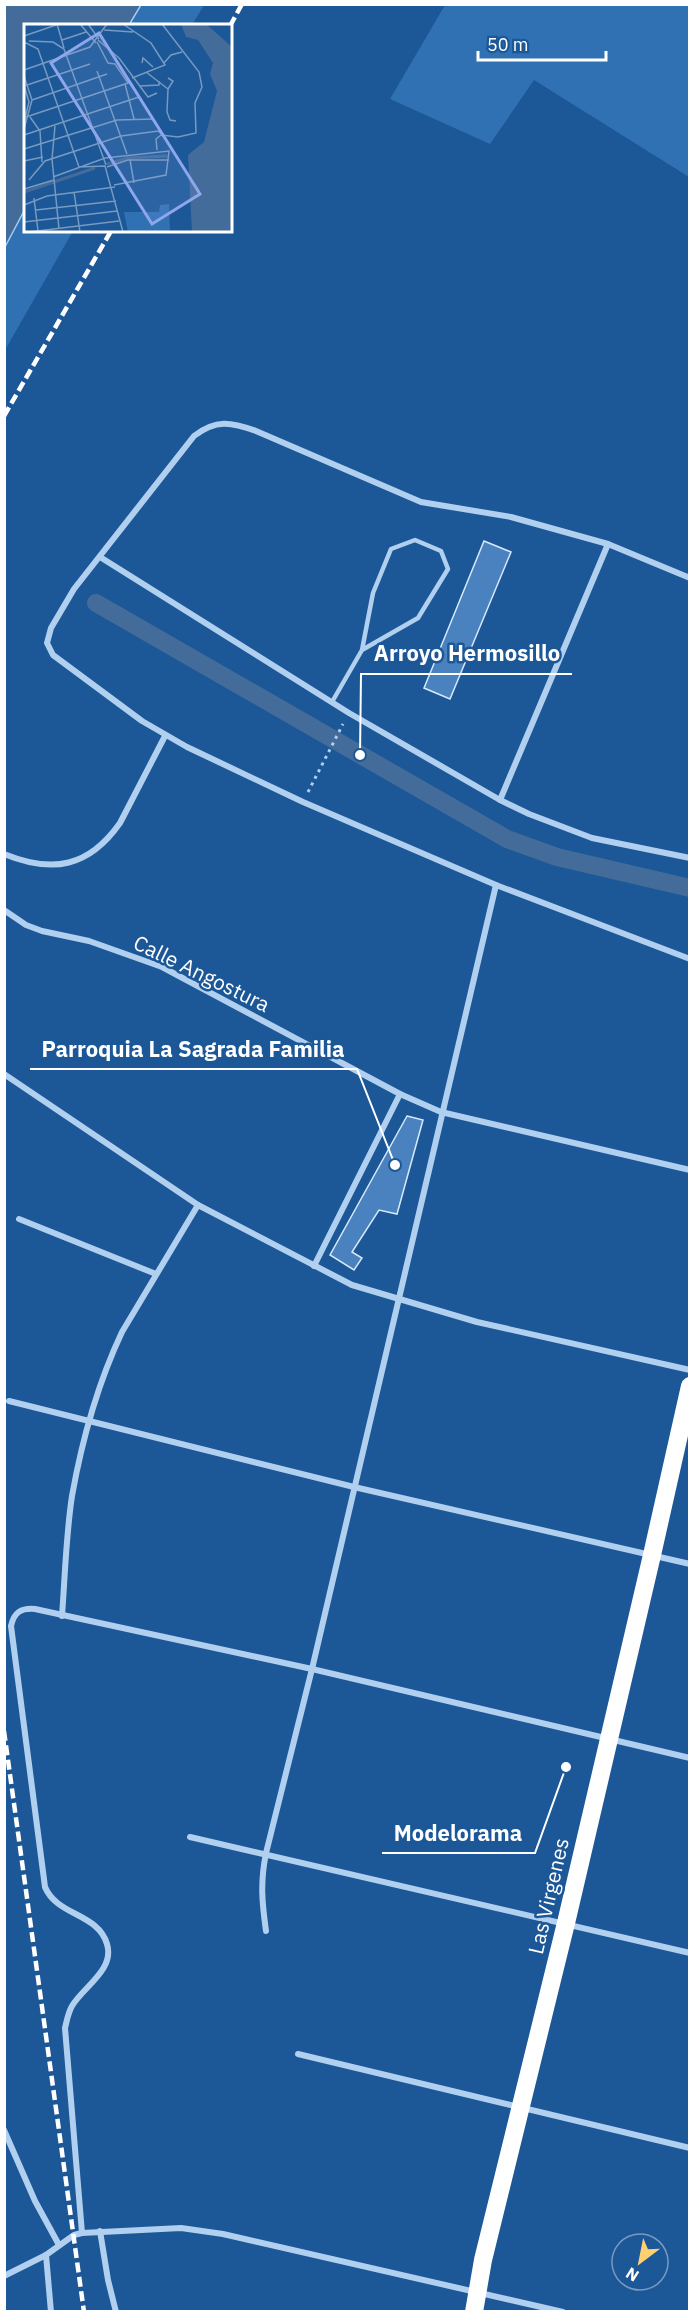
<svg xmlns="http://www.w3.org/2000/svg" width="694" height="2316" font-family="'IBM Plex Sans',sans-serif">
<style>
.green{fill:#3071b4}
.water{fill:#436c9a;stroke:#a4cbf2;stroke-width:1.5}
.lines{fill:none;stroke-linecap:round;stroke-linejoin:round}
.canal{stroke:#436c9a;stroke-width:18}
.building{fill:#4982bf;stroke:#d8e9fb;stroke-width:1.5}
.path{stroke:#b1d0f0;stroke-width:3;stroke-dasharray:3 4.5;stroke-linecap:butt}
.lane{stroke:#b1d0f0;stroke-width:4.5}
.street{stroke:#b1d0f0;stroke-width:6}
.highway{stroke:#fff;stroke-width:18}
.rail{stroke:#fff;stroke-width:4.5;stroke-dasharray:10 4.5;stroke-linecap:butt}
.labels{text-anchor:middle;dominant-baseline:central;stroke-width:5;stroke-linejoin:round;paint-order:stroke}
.street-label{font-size:21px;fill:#fff;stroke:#1c5797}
.inset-river{fill:none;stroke:#436c9a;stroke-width:3}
.inset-road{fill:none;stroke:#779ac1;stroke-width:1.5}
.view{fill:#8ea6ec;fill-opacity:0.15;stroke:#8ea6ec;stroke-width:3}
.inset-edge{fill:none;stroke:#fff;stroke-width:3}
.leader{fill:none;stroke:#fff;stroke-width:2}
.callout-dot{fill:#fff;stroke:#1c5797;stroke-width:2}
.callout-label{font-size:22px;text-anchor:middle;font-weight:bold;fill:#fff;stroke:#1c5797;stroke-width:5;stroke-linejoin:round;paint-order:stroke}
</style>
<rect width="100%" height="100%" fill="#1c5797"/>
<g class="green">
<polygon points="5,5 204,5 192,25 26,26 26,231 73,231 5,350"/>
<polygon points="445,5 689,5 689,177 534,80 490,144 390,99"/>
</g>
<polygon class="water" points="5,4 141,5 129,25 26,26 25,209 5,247"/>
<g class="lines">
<polyline class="canal" points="96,603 507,839 557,857 690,888"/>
</g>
<g class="building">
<polygon points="484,541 511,552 450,699 424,688"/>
<polygon points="407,1116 423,1120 397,1214 379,1210 352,1252 362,1258 354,1270 330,1255"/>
</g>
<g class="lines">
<polyline class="path" points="308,792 343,724"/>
<polyline class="lane" points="332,702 362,650 373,593 391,549 415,540 441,551 448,569 418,618 362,650"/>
<g class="street">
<polyline points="100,557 349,713 500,800 529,814 592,838 690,858"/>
<path d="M690,578L608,544L511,517L421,502L256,431C231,422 216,419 194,436L74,589L51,628L47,643L53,655L142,721L187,747L303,802L496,885L690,959"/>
<polyline points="500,800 608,544"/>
<path d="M4,854C53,874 89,867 120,823L165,736"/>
<polyline points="4,910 26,925 42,931 89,941 162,967 400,1094 441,1112 690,1170"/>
<polyline points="4,1074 198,1205 352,1285 477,1322 690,1370"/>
<polyline points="19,1219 156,1274"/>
<polyline points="314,1266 400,1094"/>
<polyline points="9,1401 354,1487 690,1564"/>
<path d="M62,1616C65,1576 66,1535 72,1496C82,1440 98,1383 122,1332L198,1205"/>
<polyline points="190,1837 690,1953"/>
<path d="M266,1931C262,1902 260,1883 266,1853L312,1669L496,885"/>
<polyline points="298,2054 690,2148"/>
<polyline points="4,2130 35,2201 59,2245"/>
<polyline points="100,2231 108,2280 116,2312"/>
<path d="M82,2233L65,2028C67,2020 68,2013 72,2006C83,1987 115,1970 107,1944C98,1913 57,1916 45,1887L11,1626C14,1612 21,1608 35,1609L312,1669L690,1758"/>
<polyline points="46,2255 51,2312"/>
<polyline points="4,2276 46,2255 74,2235 82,2233 181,2228 223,2234 563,2312"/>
</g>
<polyline class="highway" points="474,2312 483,2260 566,1923 652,1555 690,1386"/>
<g class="rail">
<polyline points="230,26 242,4"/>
<polyline points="4,416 111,231"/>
<polyline points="4,1731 84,2312"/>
</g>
</g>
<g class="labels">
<g class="street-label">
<text transform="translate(202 973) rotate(26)">Calle Angostura</text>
<text transform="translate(548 1896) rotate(-77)">Las Virgenes</text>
</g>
</g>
<g transform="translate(24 24)">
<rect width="208" height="208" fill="#1c5797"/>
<path d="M145,180L146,208H104L100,188H135L136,181Z" fill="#3071b4"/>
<path d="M157,0H182L208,23V208H168L164,131L180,118L193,67L186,50L189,39L174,16L162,13Z" fill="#436c9a"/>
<path class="inset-river" d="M83,140L104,134L143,132M0,168L71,144"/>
<path class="inset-road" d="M33,0L40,24M56,0L72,19M64,0L75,15M99,0L127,19L141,41L108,54M80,6L109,8M0,12L35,0M38,16L62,8M74,16L95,34L124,73L133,69M5,17L29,18L40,25L82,141M0,18L14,25L55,143L81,142L99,208M118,39L119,34L129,43M140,39L147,31L158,28M0,46L66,23L83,0M73,47L103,130M122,48L144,65M0,52L8,76L0,105M144,54L149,57L144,65L143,88L146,96L152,97M101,60L110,95M0,62L66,40M116,62L135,61V57M8,76L83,50M2,93L104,59L91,40L84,39L73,18M6,93L16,107L18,138M0,98L5,78L0,61M31,102L28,135L35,205M0,111L115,73M0,125L93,96L130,95M133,126L132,115L137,111L154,113L172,109L171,79L178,63L175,48L138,0M106,136L110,159M0,137L19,133M83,143L104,136H145M29,153L81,134L145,127L142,151L90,161M5,156L21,137L97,112L134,107L139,111M0,165L30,156M50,168L56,208M10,174L14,207M0,181L23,172L91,163M12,186L92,177M0,198L93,187M5,208L95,197"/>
<path class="view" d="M75,9L176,170L128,200L27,39Z"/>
<rect width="208" height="208" class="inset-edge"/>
</g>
<path class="leader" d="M360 755L361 674H572M395 1165L357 1069H30M566 1767L535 1853H382"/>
<g class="callout-dot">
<circle cx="360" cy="755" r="6"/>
<circle cx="395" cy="1165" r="6"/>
<circle cx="566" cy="1767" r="6"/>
</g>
<g class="callout-label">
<text x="467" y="661">Arroyo Hermosillo</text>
<text x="193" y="1057">Parroquia La Sagrada Familia</text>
<text x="458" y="1841">Modelorama</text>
</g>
<rect width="694" height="2316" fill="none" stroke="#ffffff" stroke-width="12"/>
<g transform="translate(640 2262) rotate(212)"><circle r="28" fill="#1c5797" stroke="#779ac1" stroke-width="1.5"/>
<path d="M0-4.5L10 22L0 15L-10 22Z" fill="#ffd070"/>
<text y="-9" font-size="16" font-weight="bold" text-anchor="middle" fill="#ffffff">N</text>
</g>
<path d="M478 51v9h128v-9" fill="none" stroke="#ffffff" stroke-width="3"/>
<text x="487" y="51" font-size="18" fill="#ffffff" stroke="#1c5797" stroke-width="4.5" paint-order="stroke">50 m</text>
</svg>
